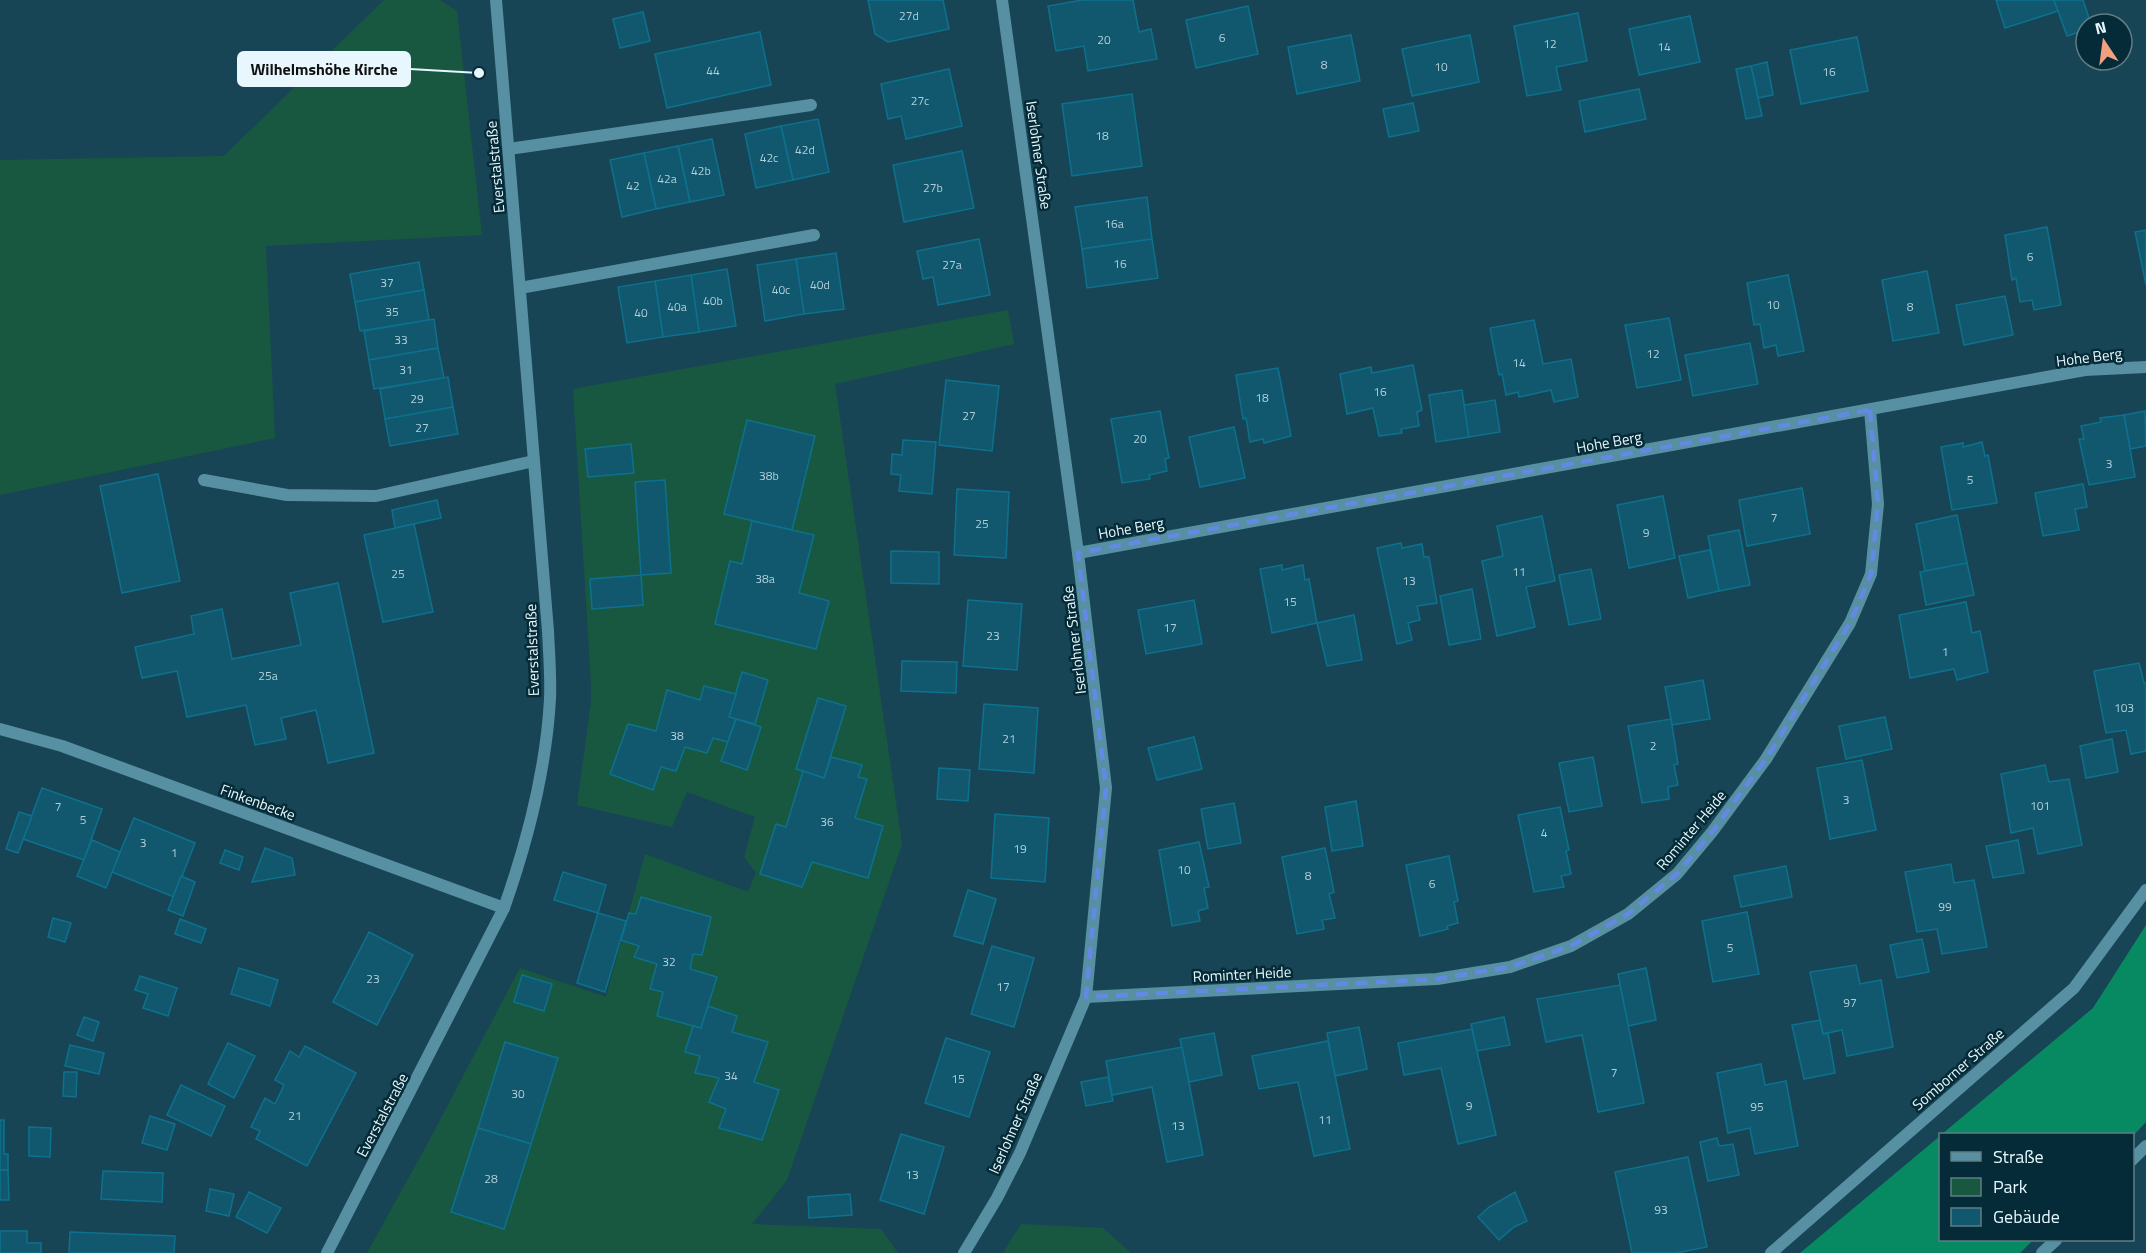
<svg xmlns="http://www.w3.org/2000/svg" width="2146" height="1253" font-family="'Titillium Web',sans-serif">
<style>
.green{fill:#195840}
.forest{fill:#078a62}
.building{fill:#11586e;stroke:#0d718e;stroke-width:1.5}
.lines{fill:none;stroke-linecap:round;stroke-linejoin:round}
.lane{stroke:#578fa3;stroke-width:12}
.street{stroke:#578fa3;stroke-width:12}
.marked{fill:none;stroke:#6489e5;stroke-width:4.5;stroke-dasharray:12 8;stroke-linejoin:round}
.labels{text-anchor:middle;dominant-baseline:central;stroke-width:5;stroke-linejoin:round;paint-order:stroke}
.number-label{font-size:12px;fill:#b2cfd9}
.street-label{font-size:15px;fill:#e7f7fd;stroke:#042b37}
.leader{fill:none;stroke:#e7f7fd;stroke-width:2}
.callout-dot{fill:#e7f7fd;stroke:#042b37;stroke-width:2}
.callout{fill:#e7f7fd;stroke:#e7f7fd;stroke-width:2}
.callout-label{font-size:16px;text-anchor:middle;font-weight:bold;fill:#111}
</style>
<rect width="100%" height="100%" fill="#184555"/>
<g class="green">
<polygon points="384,0 440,0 457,11 482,235 266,246 275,438 0,495 0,160 224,156"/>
<polygon points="1008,310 1014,344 835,384 902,844 787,1180 752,1224 881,1229 898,1253 367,1253 429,1141 520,968 606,997 645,854 748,892 756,873 744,857 755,817 687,792 672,827 577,805 591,702 591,683 573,389"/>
<polygon points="1021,1224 1103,1228 1131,1253 1003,1253"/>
</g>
<g class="forest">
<polygon points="2146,925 2146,1122 2133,1136 2132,1134 1942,1134 2093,1008"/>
<polygon points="1940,1136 1940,1240 2033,1240 2020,1253 1800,1253"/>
</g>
<g class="building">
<polygon points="868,0 943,0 949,29 888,42 875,34"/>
<polygon points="1082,0 1133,0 1139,32 1151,29 1157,59 1088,71 1084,46 1056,51 1048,6"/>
<polygon points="1996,0 2054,0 2058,11 2005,28"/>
<polygon points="2054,0 2083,0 2091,24 2086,24 2086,30 2067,36"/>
<polygon points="1248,6 1258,54 1196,68 1186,20"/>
<polygon points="643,12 650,41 620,48 613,19"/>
<polygon points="1578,13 1587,61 1556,67 1561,90 1527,96 1514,26"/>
<polygon points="1690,16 1700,62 1639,75 1629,29"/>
<polygon points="760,32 771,85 667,108 655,54"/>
<polygon points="1351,35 1360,81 1297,94 1288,47"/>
<polygon points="1470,35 1479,82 1412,96 1402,49"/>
<polygon points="1857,37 1868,91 1801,104 1790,50"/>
<polygon points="1767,62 1773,95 1758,98 1751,66"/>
<polygon points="1751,66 1762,116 1746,119 1736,69"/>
<polygon points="949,69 962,126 906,139 901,116 888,119 881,84"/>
<polygon points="1639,89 1646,119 1585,132 1579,101"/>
<polygon points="1132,94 1142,166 1072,176 1062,104"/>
<polygon points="1413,103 1419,131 1389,137 1383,109"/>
<polygon points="818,119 829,172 793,180 781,126"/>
<polygon points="781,126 793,180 756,188 745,134"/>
<polygon points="712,139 724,195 690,202 678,146"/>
<polygon points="678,146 690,202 656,209 644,153"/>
<polygon points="962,151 974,208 904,222 893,165"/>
<polygon points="644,153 656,209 622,217 610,160"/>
<polygon points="1147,197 1152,239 1082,249 1075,207"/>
<polygon points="2047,227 2061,305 2034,310 2032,300 2020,302 2016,278 2012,280 2005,235"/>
<polygon points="2146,230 2146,285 2135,232"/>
<polygon points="979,239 990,295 938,305 933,277 923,279 917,251"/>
<polygon points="1152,239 1158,278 1087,288 1082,249"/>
<polygon points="836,253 844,309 804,314 796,259"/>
<polygon points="796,259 804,314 765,321 757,265"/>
<polygon points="419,262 424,290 355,302 350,274"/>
<polygon points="727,269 736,326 699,332 691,275"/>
<polygon points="1927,271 1939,333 1893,341 1882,280"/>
<polygon points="691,275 699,332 663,337 655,281"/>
<polygon points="1788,275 1804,351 1778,356 1776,345 1764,348 1760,324 1754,325 1747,283"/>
<polygon points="655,281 663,337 627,343 618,287"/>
<polygon points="424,290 429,320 360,331 355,302"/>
<polygon points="2005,296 2013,335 1964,345 1956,305"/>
<polygon points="1669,318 1681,380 1637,388 1625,325"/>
<polygon points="434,319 438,348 369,360 364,331"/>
<polygon points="1534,320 1543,364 1571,359 1578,397 1554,402 1551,390 1519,397 1518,392 1506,395 1502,374 1499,375 1490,328"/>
<polygon points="1750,343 1758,384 1693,396 1685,355"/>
<polygon points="438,348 444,378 374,389 369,360"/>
<polygon points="1413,365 1422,410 1417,412 1419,426 1401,429 1402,433 1379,436 1373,408 1347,414 1340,374 1371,367 1372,373"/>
<polygon points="1278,368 1291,436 1264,443 1263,439 1250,442 1246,418 1243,419 1236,375"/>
<polygon points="448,377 453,407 385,419 380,389"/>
<polygon points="946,380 999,386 992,451 939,445"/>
<polygon points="1462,390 1469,437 1436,442 1429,395"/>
<polygon points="1495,400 1500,432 1469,437 1464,405"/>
<polygon points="453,407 458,434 390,446 385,419"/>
<polygon points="1160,411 1169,458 1165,459 1167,471 1149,475 1150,479 1122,483 1111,419"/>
<polygon points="2145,411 2146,446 2130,449 2124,415"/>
<polygon points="2124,415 2135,477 2089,485 2079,439 2084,439 2081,426 2101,422 2100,418"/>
<polygon points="747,420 815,436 792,530 724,514"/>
<polygon points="1234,427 1245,478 1200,487 1189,437"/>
<polygon points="903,440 936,442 932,494 899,491 901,475 891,474 892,454 902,455"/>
<polygon points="1982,442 1985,456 1988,455 1997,503 1952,510 1941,447 1963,443 1963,447"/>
<polygon points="631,444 634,473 588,477 585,449"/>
<polygon points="158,474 180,581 122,593 100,486"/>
<polygon points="665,480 671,573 641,575 635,482"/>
<polygon points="2083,484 2087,507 2075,509 2079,530 2043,536 2035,493"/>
<polygon points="1802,488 1810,534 1747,546 1739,500"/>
<polygon points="957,489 1009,492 1006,558 954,555"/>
<polygon points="1663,496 1675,558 1629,568 1617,505"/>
<polygon points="437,500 441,518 395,528 392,510"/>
<polygon points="1957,515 1967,563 1925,571 1916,524"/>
<polygon points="1542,516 1555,581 1526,587 1535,627 1497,636 1482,561 1503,556 1497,526"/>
<polygon points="752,521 814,535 799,593 829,601 816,649 715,624 730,561 742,564"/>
<polygon points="414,524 433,612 383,622 364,535"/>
<polygon points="1739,530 1750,585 1719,591 1708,536"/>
<polygon points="1401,543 1402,548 1422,544 1424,557 1429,557 1437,603 1417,606 1420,620 1408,623 1412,640 1397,644 1377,548"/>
<polygon points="1710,550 1719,591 1688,598 1679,556"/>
<polygon points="891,551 939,552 939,584 891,583"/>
<polygon points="1967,563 1974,595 1926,605 1920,572"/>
<polygon points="1282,565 1282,570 1303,565 1305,580 1309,579 1317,623 1272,633 1260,569"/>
<polygon points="1591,569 1601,619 1569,625 1559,575"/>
<polygon points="641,575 643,605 592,609 590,579"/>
<polygon points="338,583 374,753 328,763 316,710 281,718 286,739 255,745 246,705 187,717 177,671 142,678 135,647 194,634 191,616 222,609 232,659 301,645 290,593"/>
<polygon points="1472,589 1481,639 1449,645 1440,596"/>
<polygon points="968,600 1022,604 1017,670 963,666"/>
<polygon points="1194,600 1202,644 1146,654 1138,610"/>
<polygon points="1966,602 1972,633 1980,631 1988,672 1957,680 1954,669 1910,678 1899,615"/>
<polygon points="1354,615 1362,660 1327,666 1317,623"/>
<polygon points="902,661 957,662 956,693 901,691"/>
<polygon points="2139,663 2144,683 2146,683 2146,751 2131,754 2126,730 2106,733 2094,671"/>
<polygon points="742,672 768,680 755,724 729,717"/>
<polygon points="1703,680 1710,719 1672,725 1665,687"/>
<polygon points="704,686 736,694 729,717 736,719 728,742 713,738 707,753 685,747 676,771 661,767 653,790 610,774 628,724 656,731 667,690 700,700"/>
<polygon points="818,698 846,706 824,778 796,769"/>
<polygon points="984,704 1038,708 1034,773 979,769"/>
<polygon points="1885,717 1892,749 1846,759 1839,726"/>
<polygon points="736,719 761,727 747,770 721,761"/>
<polygon points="1671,719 1678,764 1674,765 1678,785 1668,787 1669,799 1642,803 1628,726"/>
<polygon points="1194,737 1202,769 1157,780 1148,748"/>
<polygon points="2112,739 2118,772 2086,778 2080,746"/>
<polygon points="831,757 862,765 858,777 867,779 855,818 883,826 868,878 812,862 802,887 760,874 776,824 786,827 803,771 824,778"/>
<polygon points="1593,757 1602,806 1569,812 1559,763"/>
<polygon points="1862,760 1876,830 1830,839 1817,768"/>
<polygon points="2045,765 2049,782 2069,779 2082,845 2038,854 2033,828 2011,833 2001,774"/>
<polygon points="939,768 970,770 968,801 937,799"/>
<polygon points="42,788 102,809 84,860 23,839"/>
<polygon points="1356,801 1363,846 1332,851 1325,807"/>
<polygon points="1234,803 1241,843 1208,849 1201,809"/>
<polygon points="1560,807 1569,850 1566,851 1571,874 1561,876 1564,887 1534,892 1518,815"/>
<polygon points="19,812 32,816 18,853 6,849"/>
<polygon points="995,814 1049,818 1045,882 991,878"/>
<polygon points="134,818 195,843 174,897 112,872"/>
<polygon points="92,840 120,852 106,888 77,876"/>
<polygon points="2018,840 2024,873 1993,878 1986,846"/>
<polygon points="1199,842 1209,887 1204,888 1208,908 1198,911 1200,921 1172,926 1159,850"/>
<polygon points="265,848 292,858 295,875 252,882"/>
<polygon points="1325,848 1334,892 1329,894 1335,918 1322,920 1324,929 1297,934 1282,857"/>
<polygon points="225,850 243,857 239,870 220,863"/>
<polygon points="1449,856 1458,901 1454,902 1458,923 1447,926 1448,929 1420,936 1406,865"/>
<polygon points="1951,864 1954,883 1974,880 1987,947 1942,954 1937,929 1917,932 1905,872"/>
<polygon points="1786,866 1792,897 1741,907 1734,876"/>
<polygon points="563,872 606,885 598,913 554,900"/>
<polygon points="181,876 195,882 183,916 168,910"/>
<polygon points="968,890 996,899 983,944 954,936"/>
<polygon points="641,897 711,917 702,955 693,954 690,969 717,977 701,1028 657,1016 663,992 650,989 657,964 634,957 639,946 621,940 629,913 636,914"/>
<polygon points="1747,912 1759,974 1713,982 1702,921"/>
<polygon points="598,913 626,921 605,992 577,983"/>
<polygon points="53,918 71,923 65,942 48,937"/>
<polygon points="180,919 206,929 201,943 175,934"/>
<polygon points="369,932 413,955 377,1025 333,1002"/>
<polygon points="1922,939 1929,972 1897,978 1890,945"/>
<polygon points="992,946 1034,958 1014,1027 971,1014"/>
<polygon points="1856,965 1860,984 1881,980 1893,1047 1847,1056 1842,1030 1823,1034 1810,972"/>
<polygon points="239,968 278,980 270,1006 231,994"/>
<polygon points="1646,968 1656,1020 1628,1026 1618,974"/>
<polygon points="522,975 552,984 544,1011 514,1002"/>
<polygon points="140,976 177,988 168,1016 143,1008 148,994 135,990"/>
<polygon points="1620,985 1644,1103 1598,1112 1582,1035 1546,1042 1537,999"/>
<polygon points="708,1006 737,1016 732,1032 768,1042 754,1082 779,1090 762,1140 719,1128 726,1109 709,1102 719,1078 695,1073 700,1056 685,1052 693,1026 701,1028"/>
<polygon points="84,1017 99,1022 93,1041 77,1035"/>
<polygon points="1504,1017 1510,1045 1477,1051 1471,1024"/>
<polygon points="1820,1020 1823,1034 1828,1033 1835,1073 1804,1079 1792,1025"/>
<polygon points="1359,1027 1367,1069 1335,1076 1327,1033"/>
<polygon points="1472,1029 1496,1135 1458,1144 1441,1068 1404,1075 1398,1043"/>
<polygon points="1214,1033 1222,1075 1189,1082 1180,1039"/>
<polygon points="946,1038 990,1052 969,1117 925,1103"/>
<polygon points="1328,1041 1350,1149 1314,1156 1298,1082 1259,1089 1252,1056"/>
<polygon points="505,1042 558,1058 531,1144 478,1128"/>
<polygon points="228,1043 255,1056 234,1098 208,1084"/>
<polygon points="70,1045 104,1053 99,1074 65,1066"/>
<polygon points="305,1046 356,1073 307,1166 256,1139 260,1131 251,1127 265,1098 275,1104 284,1085 275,1080 290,1051 299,1057"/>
<polygon points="1182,1047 1203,1155 1167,1162 1152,1087 1112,1095 1106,1061"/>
<polygon points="1761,1064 1765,1085 1786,1081 1798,1146 1755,1154 1750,1128 1728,1133 1717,1073"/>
<polygon points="64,1072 77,1072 76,1097 63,1096"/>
<polygon points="1108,1077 1113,1101 1086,1106 1081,1082"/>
<polygon points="181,1085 225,1106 211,1136 167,1115"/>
<polygon points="150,1116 175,1124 167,1150 142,1143"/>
<polygon points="0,1120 4,1120 4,1154 8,1154 8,1170 0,1170"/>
<polygon points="29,1127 51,1128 50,1157 29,1156"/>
<polygon points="478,1128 531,1144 504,1229 451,1212"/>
<polygon points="901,1134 944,1147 924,1214 880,1200"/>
<polygon points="1717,1138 1719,1146 1733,1144 1739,1175 1708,1181 1700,1142"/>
<polygon points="1688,1157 1707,1247 1676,1253 1632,1253 1615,1172"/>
<polygon points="0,1170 8,1170 9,1200 0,1200"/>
<polygon points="103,1171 163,1173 162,1202 101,1199"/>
<polygon points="210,1189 234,1194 229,1216 206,1211"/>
<polygon points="249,1192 281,1208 267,1233 236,1217"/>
<polygon points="1515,1192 1527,1221 1514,1227 1499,1240 1478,1217 1489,1207"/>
<polygon points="850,1194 852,1215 809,1218 808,1197"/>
<polygon points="0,1231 27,1231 27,1243 41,1243 41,1253 0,1253"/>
<polygon points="70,1232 175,1236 174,1253 69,1253"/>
</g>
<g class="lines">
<g class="lane">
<polyline points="509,149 811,105"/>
<polyline points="520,288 814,235"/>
<polyline points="204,480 287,495 376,496 534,461"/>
<polyline points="2132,1160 2146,1146"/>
<polyline points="2042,1253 2056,1240"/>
</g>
<g class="street">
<polyline points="1078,553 2085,370 2146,367"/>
<polyline points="0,729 62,746 504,908"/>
<polyline points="1086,997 1437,979 1510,967 1571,946 1628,914 1677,874 1712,832 1766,759 1850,623 1871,574 1878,504 1870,410"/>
<path d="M327,1253L504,908C528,840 546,771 550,699C551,677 549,653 548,631L496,0"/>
<polyline points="964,1253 997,1198 1020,1153 1086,997 1106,788 1078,553 1002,0"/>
<polyline points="1771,1253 2074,988 2146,890"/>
</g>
</g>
<path class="marked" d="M1870,410L1878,504L1871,574L1850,623L1766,759L1712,832L1677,874L1628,914L1571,946L1510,967L1437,979L1086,997L1106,788L1078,553Z"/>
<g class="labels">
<g class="number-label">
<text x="909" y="15">27d</text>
<text x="1222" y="37">6</text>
<text x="1104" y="39">20</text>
<text x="1550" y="43">12</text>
<text x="1664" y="46">14</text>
<text x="1324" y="64">8</text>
<text x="1441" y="66">10</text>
<text x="713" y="70">44</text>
<text x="1829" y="71">16</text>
<text x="920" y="100">27c</text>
<text x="1102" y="135">18</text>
<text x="805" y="149">42d</text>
<text x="769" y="157">42c</text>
<text x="701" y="170">42b</text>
<text x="667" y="178">42a</text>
<text x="633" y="185">42</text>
<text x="933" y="187">27b</text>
<text x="1114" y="223">16a</text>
<text x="2030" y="256">6</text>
<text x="1120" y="263">16</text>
<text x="952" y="264">27a</text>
<text x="387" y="282">37</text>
<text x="820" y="284">40d</text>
<text x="781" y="289">40c</text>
<text x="713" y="300">40b</text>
<text x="1773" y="304">10</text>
<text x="677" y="306">40a</text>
<text x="1910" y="306">8</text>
<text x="392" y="311">35</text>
<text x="641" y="312">40</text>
<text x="401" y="339">33</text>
<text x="1653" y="353">12</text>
<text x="1519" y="362">14</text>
<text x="406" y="369">31</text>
<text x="1380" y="391">16</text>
<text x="1262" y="397">18</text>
<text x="417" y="398">29</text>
<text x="969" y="415">27</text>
<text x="422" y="427">27</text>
<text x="1140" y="438">20</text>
<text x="2109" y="463">3</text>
<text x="769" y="475">38b</text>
<text x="1970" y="479">5</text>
<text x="1774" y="517">7</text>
<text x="982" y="523">25</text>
<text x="1646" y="532">9</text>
<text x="1519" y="571">11</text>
<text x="398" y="573">25</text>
<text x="765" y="578">38a</text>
<text x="1409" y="580">13</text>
<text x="1290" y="601">15</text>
<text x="1170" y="627">17</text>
<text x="993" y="635">23</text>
<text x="1945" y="651">1</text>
<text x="268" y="675">25a</text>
<text x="2124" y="707">103</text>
<text x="677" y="735">38</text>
<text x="1009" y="738">21</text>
<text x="1653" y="745">2</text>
<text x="1846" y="799">3</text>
<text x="2040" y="805">101</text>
<text x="58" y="806">7</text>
<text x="83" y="819">5</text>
<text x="827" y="821">36</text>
<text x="1544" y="832">4</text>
<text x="143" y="842">3</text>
<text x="1020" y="848">19</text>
<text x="174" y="852">1</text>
<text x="1184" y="869">10</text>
<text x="1308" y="875">8</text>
<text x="1432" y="883">6</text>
<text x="1945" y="906">99</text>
<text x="1730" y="947">5</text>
<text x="669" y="961">32</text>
<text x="373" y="978">23</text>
<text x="1003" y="986">17</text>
<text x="1850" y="1002">97</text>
<text x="1614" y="1072">7</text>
<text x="731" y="1075">34</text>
<text x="958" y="1078">15</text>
<text x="518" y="1093">30</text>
<text x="1469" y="1105">9</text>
<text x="1757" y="1106">95</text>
<text x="295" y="1115">21</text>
<text x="1325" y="1119">11</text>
<text x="1178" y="1125">13</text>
<text x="912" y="1174">13</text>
<text x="491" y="1178">28</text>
<text x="1661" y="1209">93</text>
</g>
<g class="street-label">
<text transform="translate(1039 155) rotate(82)">Iserlohner Straße</text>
<text transform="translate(495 167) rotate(-95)">Everstalstraße</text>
<text transform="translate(2089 357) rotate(-7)">Hohe Berg</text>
<text transform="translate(1609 442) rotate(-10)">Hohe Berg</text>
<text transform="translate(1131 528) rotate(-10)">Hohe Berg</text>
<text transform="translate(1074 640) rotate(-97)">Iserlohner Straße</text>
<text transform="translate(532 650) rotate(-92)">Everstalstraße</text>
<text transform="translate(258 802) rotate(20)">Finkenbecke</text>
<text transform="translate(1691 830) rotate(-50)">Rominter Heide</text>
<text transform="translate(1242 974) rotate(-3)">Rominter Heide</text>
<text transform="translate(1958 1069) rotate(-41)">Somborner Straße</text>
<text transform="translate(382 1115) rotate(-62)">Everstalstraße</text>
<text transform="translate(1015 1123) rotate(-66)">Iserlohner Straße</text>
</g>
</g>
<path class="leader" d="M479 73L410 69"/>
<circle class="callout-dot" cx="479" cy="73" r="6"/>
<rect class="callout" x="238" y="52" width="172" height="34" rx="6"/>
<g class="callout-label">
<text x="324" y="75">Wilhelmshöhe Kirche</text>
</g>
<rect x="1939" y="1133" width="195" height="108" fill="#042b37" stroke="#5f7d86" stroke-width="1.5"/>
<rect x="1951" y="1152" width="30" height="9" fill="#578fa3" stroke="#5f7d86" stroke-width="1.5"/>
<text x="1993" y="1163" font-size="18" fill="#e7f7fd">Straße</text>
<rect x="1951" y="1178" width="30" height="18" fill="#195840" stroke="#5f7d86" stroke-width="1.5"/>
<text x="1993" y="1193" font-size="18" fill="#e7f7fd">Park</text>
<rect x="1951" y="1208" width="30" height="18" fill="#11586e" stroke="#5f7d86" stroke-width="1.5"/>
<text x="1993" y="1223" font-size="18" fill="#e7f7fd">Gebäude</text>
<g transform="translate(2104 42) rotate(347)"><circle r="28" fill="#042b37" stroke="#5f7d86" stroke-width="1.5"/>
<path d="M0-4.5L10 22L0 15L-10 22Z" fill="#f2a17e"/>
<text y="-9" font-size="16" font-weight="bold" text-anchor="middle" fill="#e7f7fd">N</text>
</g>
</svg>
